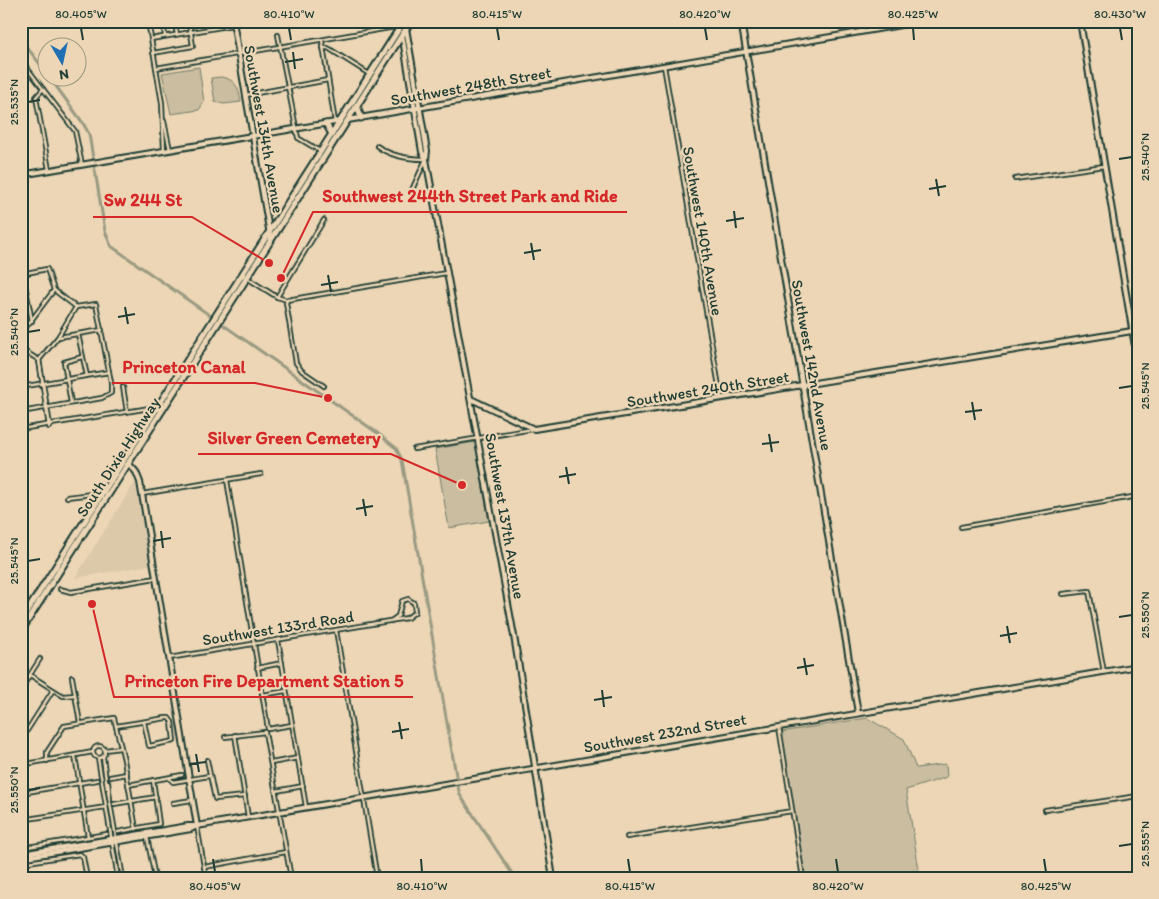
<svg xmlns="http://www.w3.org/2000/svg" width="1159" height="899" font-family="Itim,sans-serif">
<style>
.built{fill:#dbc9aa}
.green{fill:#cabda0;stroke:#747d6a}
.lines{fill:none;stroke-linecap:round;stroke-linejoin:round}
.canal{stroke:#9a9a82;stroke-width:3}
.minor-casing{stroke:#1f3d34;stroke-width:6}
.tertiary-casing{stroke:#1f3d34;stroke-width:8}
.secondary-casing{stroke:#1f3d34;stroke-width:8}
.trunk-casing{stroke:#1f3d34;stroke-width:9}
.minor{stroke:#ecd6b5;stroke-width:2.5}
.tertiary{stroke:#ecd6b5;stroke-width:4}
.secondary{stroke:#ecd6b5;stroke-width:4}
.trunk{stroke:#ecd6b5;stroke-width:5}
.ticks{fill:none;stroke:#1f3d34;stroke-width:2}
.labels{text-anchor:middle;dominant-baseline:central;stroke-width:4.5;stroke-linejoin:round;paint-order:stroke}
.street-label{font-size:16px;fill:#1f3d34;stroke:#ecd6b5}
.leader{fill:none;stroke:#d62828;stroke-width:2}
.callout-dot{fill:#d62828;stroke:#ecd6b5;stroke-width:2}
.callout-label{font-size:18px;text-anchor:middle;font-weight:bold;fill:#d62828;stroke:#ecd6b5;stroke-width:4.5;stroke-linejoin:round;paint-order:stroke}
.neatline{fill:none;stroke:#1f3d34;stroke-width:2}
.ticks-label{font-size:12px;text-anchor:middle;fill:#1f3d34}
</style>
<rect width="100%" height="100%" fill="#ecd6b5"/>
<filter id="ink" filterUnits="userSpaceOnUse"><feTurbulence type="fractalNoise" baseFrequency=".02" numOctaves="2"/><feDisplacementMap in="SourceGraphic" scale="10" xChannelSelector="R" yChannelSelector="G"/><feConvolveMatrix kernelMatrix="1 2 1 2 8 2 1 2 1" color-interpolation-filters="sRGB"/></filter>
<g filter="url(#ink)">
<polygon class="built" points="135,482 140,495 150,565 75,578"/>
<g class="green">
<polygon points="199,67 204,102 199,110 171,114 162,73"/>
<path d="M221,77C236,79 239,89 241,102L224,104L215,102L211,78Z"/>
<polygon points="475,442 489,521 449,528 435,449"/>
<polygon points="867,718 904,739 916,768 946,764 947,777 906,790 919,870 873,878 804,878 781,732"/>
</g>
<g class="lines">
<g class="canal">
<polyline points="21,40 48,74"/>
<polyline points="50,78 83,123 89,134 105,231 111,246 376,432 396,448 402,460 458,787 460,795 515,878"/>
</g>
<defs>
<g id="minor">
<polyline points="148,21 162,103 164,151"/>
<polyline points="163,21 165,36"/>
<polyline points="174,21 177,34"/>
<polyline points="278,35 298,138 320,151"/>
<polyline points="151,39 233,25"/>
<polyline points="322,40 335,122"/>
<polyline points="323,48 328,48 369,74"/>
<polyline points="153,53 193,46 189,21"/>
<polyline points="21,60 75,131 82,165"/>
<polyline points="664,66 721,398"/>
<polyline points="156,68 401,26"/>
<polyline points="43,89 36,97 49,170"/>
<polyline points="246,95 328,80"/>
<polyline points="164,121 170,150"/>
<path d="M377,146C390,156 410,159 426,159L411,192"/>
<polyline points="1015,179 1104,166"/>
<polyline points="21,264 32,321"/>
<polyline points="21,274 47,269 54,290 21,334"/>
<polyline points="242,275 277,297 287,300 446,273"/>
<polyline points="277,297 324,220"/>
<polyline points="287,300 286,303 296,363 302,371 324,386"/>
<polyline points="78,334 87,376"/>
<polyline points="59,337 102,330"/>
<polyline points="21,349 39,360"/>
<polyline points="39,360 49,427"/>
<polyline points="39,360 50,425"/>
<polyline points="39,360 58,337 76,307"/>
<polyline points="21,387 109,372"/>
<polyline points="123,387 127,412"/>
<polyline points="71,403 64,362 82,357"/>
<polyline points="21,412 102,398 111,393 111,382 96,304 76,307 54,290"/>
<polyline points="21,429 156,407"/>
<polyline points="414,449 533,429"/>
<polyline points="227,480 268,729 292,725"/>
<polyline points="142,494 261,474"/>
<polyline points="67,497 92,494 98,498"/>
<polyline points="961,527 1138,496"/>
<polyline points="60,589 71,592 156,578"/>
<polyline points="1063,594 1089,591 1104,672"/>
<polyline points="336,630 377,878"/>
<polyline points="278,640 306,807"/>
<polyline points="169,658 407,618 415,612 414,603 408,599 402,601 398,616 391,621"/>
<polyline points="257,668 282,663"/>
<polyline points="30,675 63,696 75,695"/>
<polyline points="72,677 80,723"/>
<polyline points="21,689 40,659"/>
<polyline points="262,695 286,691"/>
<polyline points="116,726 166,718 169,718 172,722 174,741 149,746 144,722"/>
<polyline points="779,727 803,878"/>
<polyline points="265,732 291,878"/>
<polyline points="235,735 248,817"/>
<polyline points="225,737 265,732"/>
<polyline points="21,740 53,690"/>
<circle cx="99" cy="752" r="6"/>
<polyline points="105,750 120,748"/>
<polyline points="75,756 88,837"/>
<polyline points="103,757 107,788"/>
<polyline points="98,758 118,878"/>
<polyline points="207,760 215,799 245,796"/>
<polyline points="47,761 47,752 64,726 114,718 124,760 136,829"/>
<polyline points="271,763 298,758"/>
<polyline points="21,765 93,752"/>
<polyline points="110,777 127,774"/>
<polyline points="169,778 173,782 209,776"/>
<polyline points="108,782 110,799"/>
<polyline points="128,785 182,775"/>
<polyline points="108,791 123,878"/>
<polyline points="276,791 303,786"/>
<polyline points="21,793 97,780"/>
<polyline points="173,803 192,800"/>
<polyline points="114,804 156,797"/>
<polyline points="1045,810 1138,796"/>
<polyline points="21,820 106,807"/>
<polyline points="197,826 206,878"/>
<polyline points="118,832 159,824 153,780"/>
<polyline points="147,837 155,878"/>
<polyline points="627,837 792,811"/>
<polyline points="21,848 107,834"/>
<polyline points="21,863 80,854 83,857 87,878"/>
<polyline points="204,867 286,852"/>
</g>
<g id="tertiary">
<polyline points="233,21 271,241"/>
<polyline points="741,21 858,713"/>
<polyline points="1080,21 1138,364"/>
<polyline points="348,120 924,21"/>
<polyline points="21,175 341,121"/>
<polyline points="471,399 534,429 1132,331"/>
<polyline points="129,464 136,472 140,482 197,826"/>
<polyline points="21,854 188,826 197,826 1138,666"/>
<polyline points="21,858 191,829 197,826"/>
</g>
<g id="secondary">
<polyline points="406,28 427,151 426,159"/>
<polyline points="402,34 422,152 426,159 514,636 553,878"/>
</g>
<g id="trunk">
<polyline points="357,105 361,118"/>
<polyline points="326,124 332,134"/>
<polyline points="21,621 404,21"/>
<polyline points="21,631 411,21"/>
</g>
</defs>
<use href="#minor" class="minor-casing"/>
<use href="#tertiary" class="tertiary-casing"/>
<use href="#secondary" class="secondary-casing"/>
<use href="#trunk" class="trunk-casing"/>
<use href="#minor" class="minor"/>
<use href="#tertiary" class="tertiary"/>
<use href="#secondary" class="secondary"/>
<use href="#trunk" class="trunk"/>
</g>
</g>
<path class="ticks" d="M81,28L83,40M289,28L291,40M497,28L499,40M705,28L707,40M913,28L914,40M1120,28L1122,40M293,52L295,69M285,62L303,59M28,102L40,100M1119,159L1132,157M936,179L939,196M929,189L946,186M734,211L736,228M726,221L744,218M531,243L534,260M524,253L541,250M328,275L331,292M321,285L338,282M125,307L128,324M118,317L135,314M28,332L40,330M1119,388L1132,386M972,402L975,420M965,412L982,410M769,434L772,452M762,444L779,442M566,467L569,484M559,477L576,474M363,499L366,516M356,509L373,506M161,531L163,548M153,541L171,538M28,561L40,559M1119,617L1132,615M1007,626L1010,643M1000,636L1017,633M804,658L807,675M797,668L814,665M602,690L604,707M594,700L612,697M399,722L402,739M392,732L409,729M196,754L199,772M189,764L206,762M28,790L40,788M1119,846L1132,844M213,859L215,872M421,859L422,872M628,859L630,872M836,859L838,872M1044,859L1046,872"/>
<g class="labels">
<g class="street-label">
<text transform="translate(471 86) rotate(-10)">Southwest 248th Street</text>
<text transform="translate(264 129) rotate(80)">Southwest 134th Avenue</text>
<text transform="translate(703 231) rotate(80)">Southwest 140th Avenue</text>
<text transform="translate(812 365) rotate(80)">Southwest 142nd Avenue</text>
<text transform="translate(708 389) rotate(-9)">Southwest 240th Street</text>
<text transform="translate(118 457) rotate(-57)">South Dixie Highway</text>
<text transform="translate(505 516) rotate(80)">Southwest 137th Avenue</text>
<text transform="translate(278 628) rotate(-9)">Southwest 133rd Road</text>
<text transform="translate(665 733) rotate(-10)">Southwest 232nd Street</text>
</g>
</g>
<path class="leader" d="M281 278L313 212H627M269 263L192 217H93M328 398L255 383H112M462 485L391 454H198M92 604L114 697H413"/>
<g class="callout-dot">
<circle cx="281" cy="278" r="5"/>
<circle cx="269" cy="263" r="5"/>
<circle cx="328" cy="398" r="5"/>
<circle cx="462" cy="485" r="5"/>
<circle cx="92" cy="604" r="5"/>
</g>
<g class="callout-label">
<text x="470" y="202">Southwest 244th Street Park and Ride</text>
<text x="143" y="206">Sw 244 St</text>
<text x="184" y="373">Princeton Canal</text>
<text x="294" y="444">Silver Green Cemetery</text>
<text x="264" y="687">Princeton Fire Department Station 5</text>
</g>
<rect width="1159" height="899" fill="none" stroke="#ecd6b5" stroke-width="55"/>
<g transform="translate(62 62) rotate(171)"><circle r="24" fill="#ecd6b5" stroke="#9a9981"/>
<path d="M0-4L9 19L0 12L-9 19Z" fill="#1f6fb2"/>
<text y="-8" font-size="14" font-weight="bold" text-anchor="middle" fill="#1f3d34">N</text>
</g>
<rect x="28" y="28" width="1104" height="844" class="neatline"/>
<g class="ticks-label">
<text x="81" y="18">80.405°W</text>
<text x="289" y="18">80.410°W</text>
<text x="497" y="18">80.415°W</text>
<text x="705" y="18">80.420°W</text>
<text x="913" y="18">80.425°W</text>
<text x="1120" y="18">80.430°W</text>
<text transform="translate(14 102) rotate(-90)" y="4">25.535°N</text>
<text transform="translate(1145 157) rotate(-90)" y="4">25.540°N</text>
<text transform="translate(14 332) rotate(-90)" y="4">25.540°N</text>
<text transform="translate(1145 386) rotate(-90)" y="4">25.545°N</text>
<text transform="translate(14 561) rotate(-90)" y="4">25.545°N</text>
<text transform="translate(1145 615) rotate(-90)" y="4">25.550°N</text>
<text transform="translate(14 790) rotate(-90)" y="4">25.550°N</text>
<text transform="translate(1145 844) rotate(-90)" y="4">25.555°N</text>
<text x="215" y="890">80.405°W</text>
<text x="422" y="890">80.410°W</text>
<text x="630" y="890">80.415°W</text>
<text x="838" y="890">80.420°W</text>
<text x="1046" y="890">80.425°W</text>
</g>
</svg>
